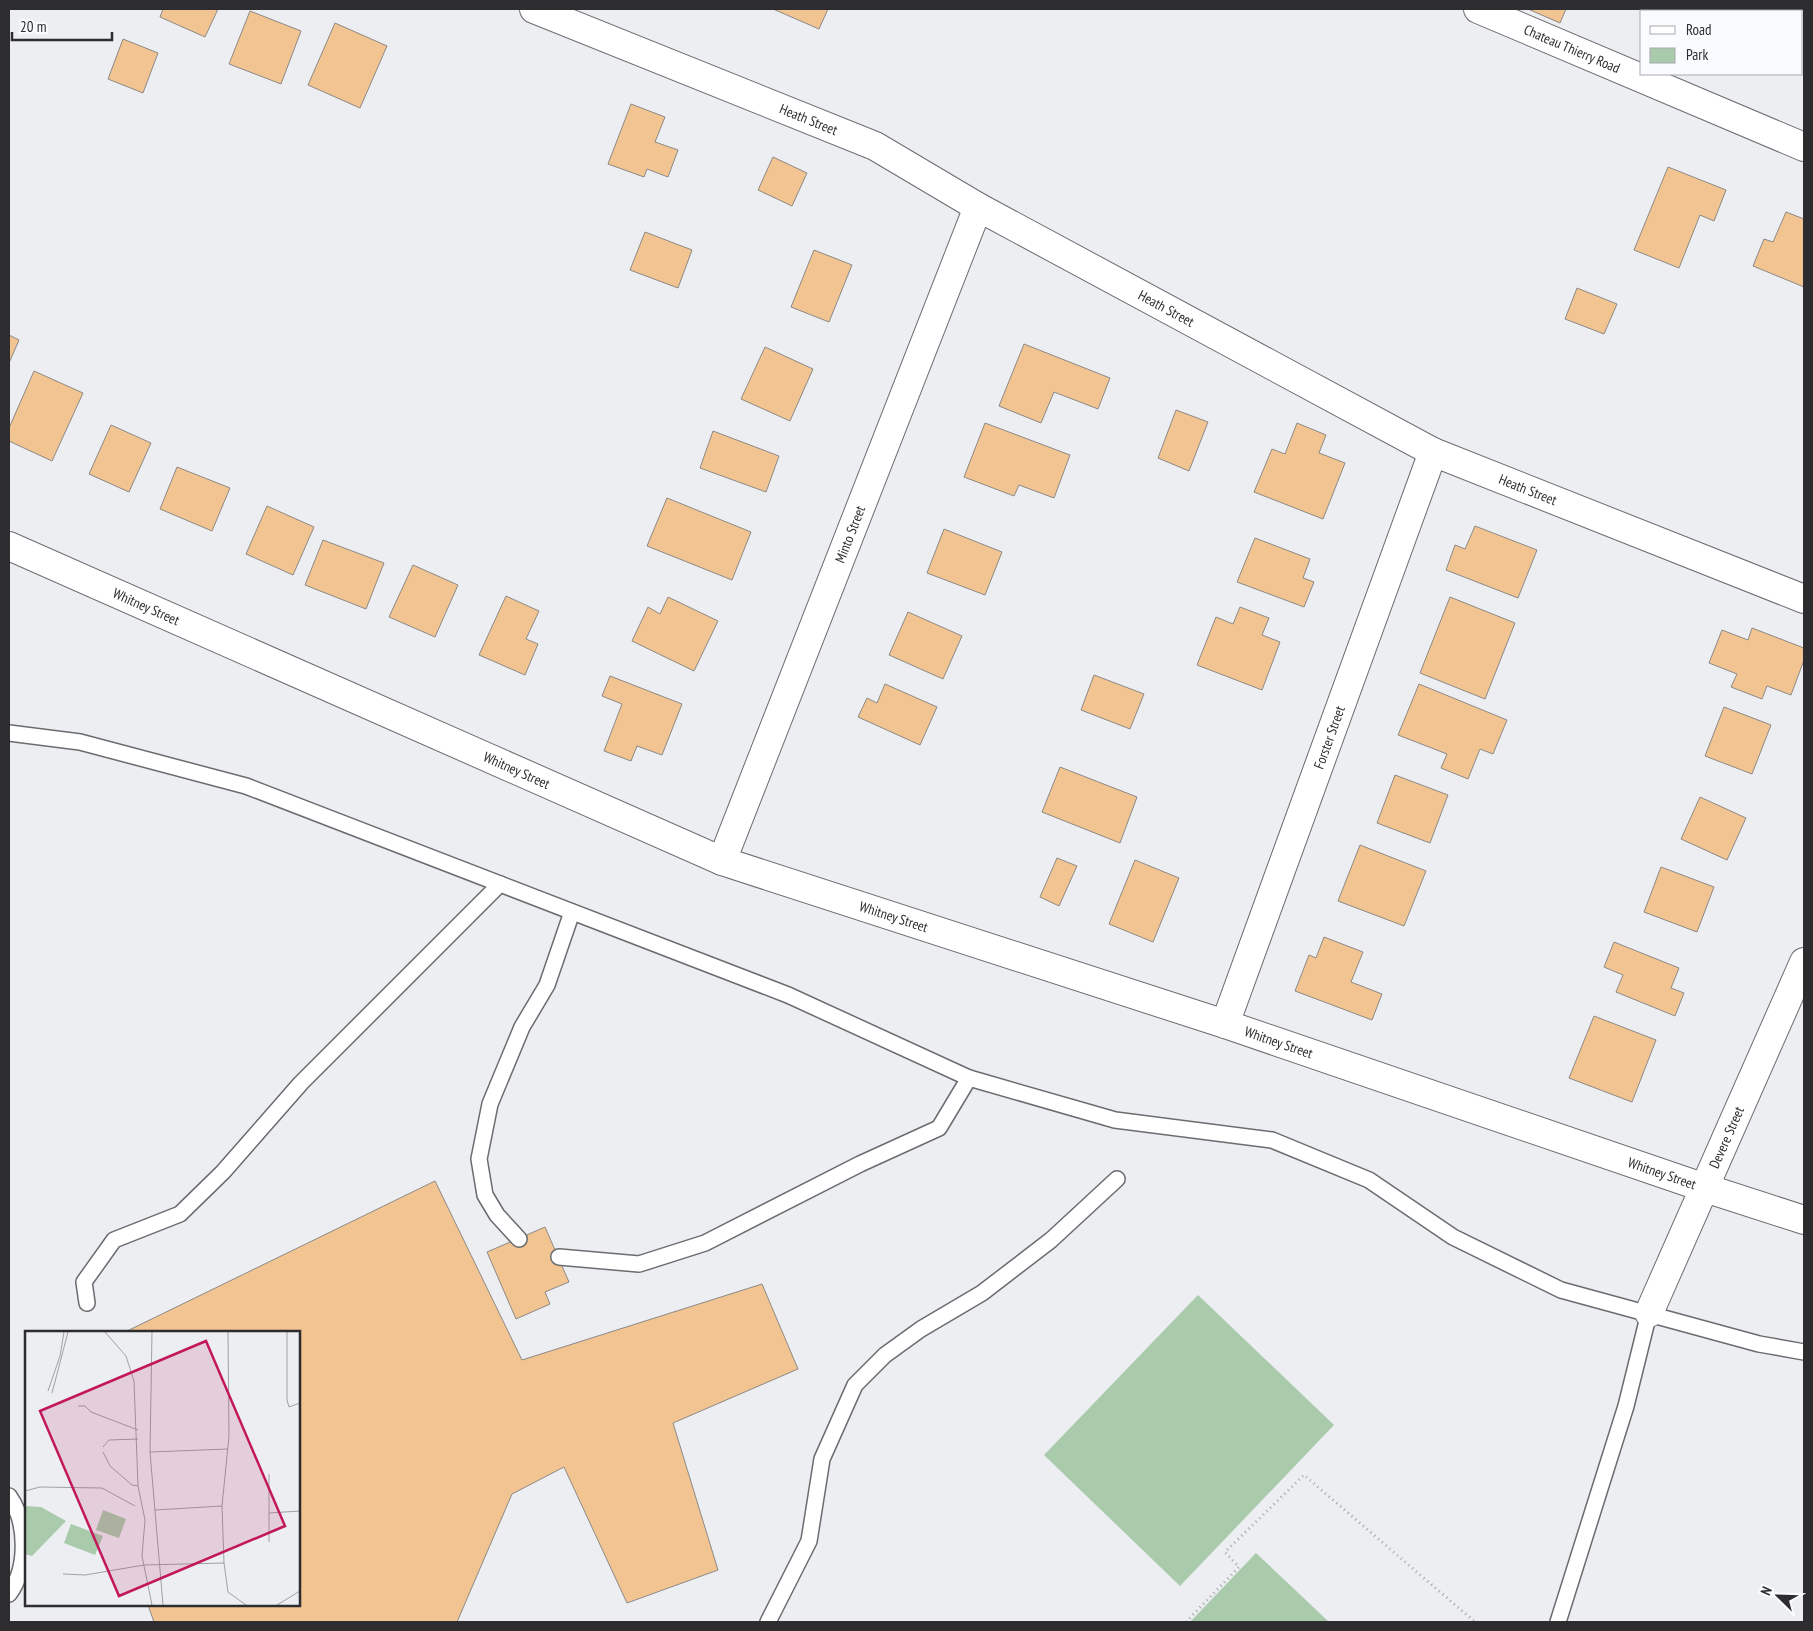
<svg xmlns="http://www.w3.org/2000/svg" width="1813" height="1631" font-family="'PT Sans Narrow',sans-serif">
<style>
.green{fill:#a9caab}
.building{fill:#f1c491;stroke:#8c8986}
.lines{fill:none;stroke-linecap:round;stroke-linejoin:round}
.lane-casing{stroke:#6a6c6f;stroke-width:18}
.street-casing{stroke:#6a6c6f;stroke-width:30}
.secondary-casing{stroke:#6a6c6f;stroke-width:30}
.path{stroke:#a6a7aa;stroke-width:3;stroke-dasharray:1 4;stroke-linecap:butt}
.lane{stroke:#fff;stroke-width:15}
.street{stroke:#fff;stroke-width:28}
.secondary{stroke:#fff;stroke-width:28}
.labels{text-anchor:middle;dominant-baseline:central;stroke-width:5;stroke-linejoin:round;paint-order:stroke}
.street-label{font-size:14px;fill:#2d2d2f;stroke:#f9fbff}
.inset-road{fill:none;stroke:#a0a1a4;stroke-width:1}
.view{fill:#c2185b;fill-opacity:0.15;stroke:#c2185b;stroke-width:2.5}
.inset-edge{fill:none;stroke:#2d2d2f;stroke-width:2.5}
</style>
<rect width="100%" height="100%" fill="#eceef2"/>
<g class="green">
<polygon points="1198,1295 1334,1425 1180,1586 1044,1455"/>
<polygon points="1256,1553 1329,1622 1190,1622"/>
</g>
<g class="building">
<polygon points="163,9 218,9 205,37 160,17"/>
<polygon points="773,9 828,9 819,29"/>
<polygon points="1528,9 1566,9 1560,23"/>
<polygon points="250,11 301,31 281,84 229,64"/>
<polygon points="335,23 387,46 360,108 308,85"/>
<polygon points="123,39 158,53 143,93 108,79"/>
<polygon points="631,104 665,117 655,142 678,150 668,177 647,169 644,177 608,164"/>
<polygon points="773,157 807,173 792,206 758,190"/>
<polygon points="1668,167 1726,190 1714,221 1700,215 1679,268 1634,250"/>
<polygon points="1786,212 1804,219 1804,287 1753,266 1764,239 1773,242"/>
<polygon points="645,232 692,250 678,288 630,270"/>
<polygon points="814,250 852,265 829,322 791,307"/>
<polygon points="1577,288 1617,304 1604,334 1565,319"/>
<polygon points="9,335 19,340 9,363"/>
<polygon points="1024,344 1110,378 1098,409 1054,392 1041,423 999,406"/>
<polygon points="765,347 813,369 790,421 741,399"/>
<polygon points="34,371 83,393 52,461 9,441 9,428"/>
<polygon points="1176,410 1208,422 1189,471 1158,458"/>
<polygon points="985,423 1070,455 1054,498 1019,485 1014,496 964,477"/>
<polygon points="1297,423 1326,435 1319,453 1345,463 1323,519 1254,492 1272,449 1285,454"/>
<polygon points="111,425 151,443 129,492 89,474"/>
<polygon points="713,431 779,456 766,492 700,468"/>
<polygon points="177,467 230,488 212,531 160,509"/>
<polygon points="667,498 751,532 732,580 647,546"/>
<polygon points="267,506 314,527 293,575 246,554"/>
<polygon points="1475,526 1537,550 1518,598 1446,570 1455,545 1465,549"/>
<polygon points="944,529 1002,552 985,595 927,573"/>
<polygon points="1255,538 1310,559 1303,578 1314,582 1304,607 1237,582"/>
<polygon points="323,540 384,563 366,609 305,585"/>
<polygon points="413,565 458,585 435,637 389,617"/>
<polygon points="506,596 539,611 526,639 538,644 525,675 479,655"/>
<polygon points="668,597 718,621 694,671 632,641 648,607 660,614"/>
<polygon points="1450,597 1515,623 1485,699 1420,673"/>
<polygon points="1240,607 1269,618 1262,635 1280,642 1262,690 1197,665 1216,617 1233,624"/>
<polygon points="908,612 962,636 943,679 889,655"/>
<polygon points="1752,628 1804,648 1804,660 1791,695 1767,686 1762,699 1731,687 1737,674 1709,663 1722,630 1748,640"/>
<polygon points="1094,675 1144,694 1130,729 1081,710"/>
<polygon points="610,676 682,704 662,755 637,746 631,761 604,751 622,704 602,696"/>
<polygon points="885,684 937,707 920,745 858,717 867,698 877,703"/>
<polygon points="1419,684 1507,720 1493,754 1480,749 1468,779 1441,768 1447,754 1398,735"/>
<polygon points="1724,707 1771,725 1752,774 1705,756"/>
<polygon points="1060,767 1137,797 1120,843 1042,812"/>
<polygon points="1395,775 1448,795 1430,843 1377,823"/>
<polygon points="1700,797 1746,818 1727,860 1681,839"/>
<polygon points="1360,845 1426,871 1404,926 1338,901"/>
<polygon points="1057,858 1077,866 1059,906 1040,897"/>
<polygon points="1135,860 1179,878 1153,942 1109,924"/>
<polygon points="1661,867 1714,887 1697,932 1644,912"/>
<polygon points="1324,937 1363,952 1351,982 1382,994 1372,1020 1295,991 1309,955 1316,958"/>
<polygon points="1614,942 1679,968 1671,988 1684,993 1675,1016 1616,992 1623,975 1604,967"/>
<polygon points="1594,1016 1656,1040 1632,1102 1569,1078"/>
<polygon points="435,1181 522,1360 762,1284 798,1369 673,1423 718,1570 627,1603 564,1467 512,1494 457,1622 154,1622 148,1605 299,1605 299,1332 125,1332"/>
<polygon points="545,1227 569,1282 545,1292 550,1304 516,1319 487,1252"/>
</g>
<g class="lines">
<defs>
<g id="lane">
<polyline points="9,733 80,742 246,786 788,995 969,1078 1115,1120 1272,1140 1369,1180 1453,1237 1561,1290 1759,1344 1804,1352"/>
<polyline points="519,1239 497,1215 485,1195 479,1159 490,1104 522,1027 547,985 572,912"/>
<polyline points="559,1257 639,1264 705,1243 860,1164 939,1128 969,1078"/>
<polyline points="87,1303 84,1282 114,1240 180,1214 223,1172 301,1083 500,884"/>
<path d="M9,1496C28,1523 28,1568 9,1594"/>
<polyline points="768,1622 809,1541 822,1459 855,1385 885,1355 921,1329 982,1293 1051,1240 1117,1179"/>
<polyline points="1558,1622 1626,1406 1649,1313"/>
</g>
<g id="street">
<path id="s1" d="M534,9L875,146L978,207L1433,452L1804,599"/>
<path id="s2" d="M1478,9L1804,147"/>
<polyline points="1676,11 1676,9"/>
<path id="s3" d="M722,861L978,207"/>
<path id="s4" d="M1225,1024L1433,452"/>
<path id="s5" d="M1649,1313L1804,962"/>
</g>
<g id="secondary">
<path id="s6" d="M9,546L722,861L1225,1024L1705,1188L1804,1220"/>
</g>
</defs>
<use href="#lane" class="lane-casing"/>
<use href="#street" class="street-casing"/>
<use href="#secondary" class="secondary-casing"/>
<polyline class="path" points="1186,1622 1239,1567 1225,1552 1304,1475 1475,1622"/>
<use href="#lane" class="lane"/>
<use href="#street" class="street"/>
<use href="#secondary" class="secondary"/>
</g>
<g class="labels">
<g class="street-label">
<text stroke="none"><textPath href="#s2" startOffset="102">Chateau Thierry Road</textPath></text>
<text stroke="none"><textPath href="#s1" startOffset="296">Heath Street</textPath></text>
<text stroke="none"><textPath href="#s1" startOffset="701">Heath Street</textPath></text>
<text stroke="none"><textPath href="#s1" startOffset="1106">Heath Street</textPath></text>
<text stroke="none"><textPath href="#s3" startOffset="351">Minto Street</textPath></text>
<text stroke="none"><textPath href="#s6" startOffset="150">Whitney Street</textPath></text>
<text stroke="none"><textPath href="#s4" startOffset="305">Forster Street</textPath></text>
<text stroke="none"><textPath href="#s6" startOffset="555">Whitney Street</textPath></text>
<text stroke="none"><textPath href="#s6" startOffset="960">Whitney Street</textPath></text>
<text stroke="none"><textPath href="#s6" startOffset="1365">Whitney Street</textPath></text>
<text stroke="none"><textPath href="#s5" startOffset="192">Devere Street</textPath></text>
<text stroke="none"><textPath href="#s6" startOffset="1770">Whitney Street</textPath></text>
</g>
</g>
<g transform="translate(25 1331)">
<rect width="275" height="275" fill="#eceef2"/>
<path d="M0,175L16,176L41,190L7,225L0,223ZM78,179L101,188L94,207L71,199ZM46,193L78,205L70,224L39,212Z" fill="#a9caab"/>
<path class="inset-road" d="M80,1L101,25L109,50L113,155L120,189L117,225L127,274M127,1L125,121L138,274M203,1L204,105L197,175L199,232L203,261L221,274M262,1V69L264,76L275,72M23,60L35,25L39,1M27,62L43,1M53,75H60L66,81L113,99M78,116L84,109L113,108M78,121L85,135L107,154L113,155M125,121L203,118M244,143V211M0,160L15,156L77,157L110,175M130,179L197,175M244,182L275,180M38,243L60,244L119,234L199,232M252,274L275,260"/>
<path class="view" d="M181,10L260,195L94,265L15,80Z"/>
<rect width="275" height="275" class="inset-edge"/>
</g>
<rect width="1813" height="1631" fill="none" stroke="#2d2d2f" stroke-width="20"/>
<rect x="1640" y="10" width="162" height="65" fill="#f9fbff" stroke="#a7a9ac"/>
<rect x="1650" y="26" width="25" height="8" fill="#ffffff" stroke="#a7a9ac"/>
<text x="1686" y="35" font-size="15" fill="#2d2d2f">Road</text>
<rect x="1650" y="48" width="25" height="15" fill="#a9caab" stroke="#a7a9ac"/>
<text x="1686" y="60" font-size="15" fill="#2d2d2f">Park</text>
<g transform="translate(1778 1596) rotate(293)" stroke="#f9fbff" stroke-width="4" paint-order="stroke">
<path d="M0-4L9 19L0 12L-9 19Z" fill="#2d2d2f"/>
<text y="-8" font-size="14" font-weight="bold" text-anchor="middle" fill="#2d2d2f">N</text>
</g>
<path d="M12 32v8h100v-8" fill="none" stroke="#2d2d2f" stroke-width="2.5"/>
<text x="20" y="32" font-size="15" fill="#2d2d2f" stroke="#f9fbff" stroke-width="4" paint-order="stroke">20 m</text>
</svg>
